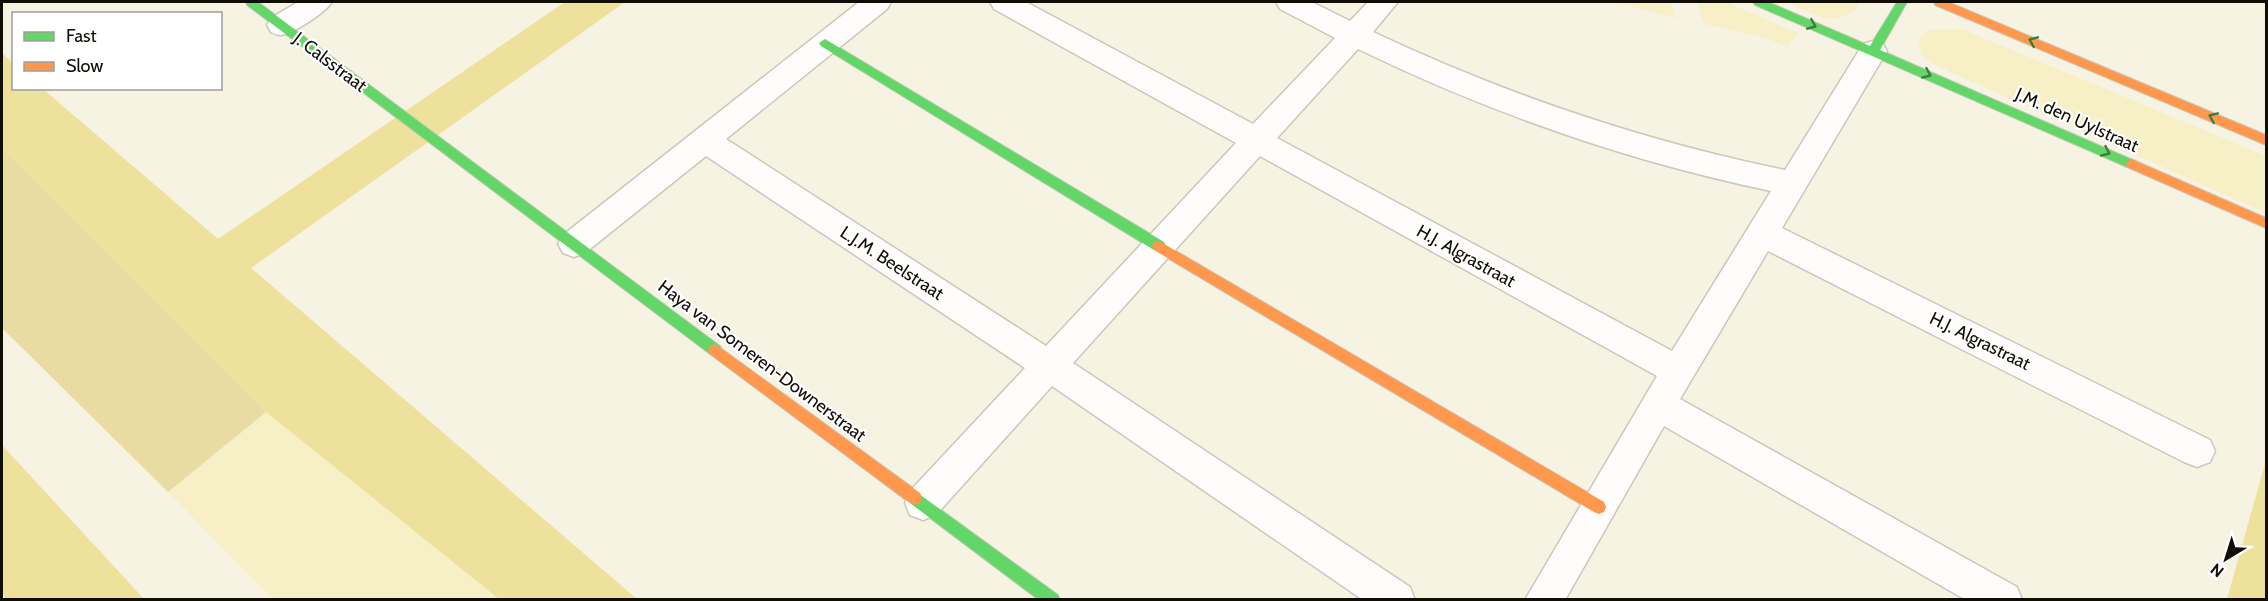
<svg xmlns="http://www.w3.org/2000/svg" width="2268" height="601" font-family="Cabin,sans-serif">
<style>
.green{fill:#f7efc6}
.forest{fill:#e8dca3}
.water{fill:#eee19c}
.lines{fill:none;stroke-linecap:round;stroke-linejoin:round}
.street-casing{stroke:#cac8bb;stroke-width:3}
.fast-casing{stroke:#cac8bb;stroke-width:2}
.slow-casing{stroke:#cac8bb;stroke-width:2}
.street{fill:#fefdfb;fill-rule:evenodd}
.fast{fill:#63d668;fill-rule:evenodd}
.slow{fill:#ff974d;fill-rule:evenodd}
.oneway{stroke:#3d7c3b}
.labels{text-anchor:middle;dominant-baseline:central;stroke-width:4.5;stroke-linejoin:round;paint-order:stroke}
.street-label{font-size:18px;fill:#0f0d05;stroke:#fff}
</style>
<rect width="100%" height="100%" fill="#f6f3e3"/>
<g class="green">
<polygon points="1613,2 1671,2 1676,18"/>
<polygon points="1697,2 1726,2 1798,33 1788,47 1756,35 1704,24"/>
<path d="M1786,2H1858L1857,9C1830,29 1813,13 1786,2Z"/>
<polygon points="1931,29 1964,30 2266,156 2266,213 1937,66 1923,57 1918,40"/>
<polygon points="266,412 499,599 272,599 168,492"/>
</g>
<polygon class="forest" points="2,148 266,412 168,492 2,328"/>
<g class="water">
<polygon points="565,2 625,2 251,268 637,599 499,599 266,412 2,148 2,53 13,63 14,88 43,89 218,239"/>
<polygon points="2,445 144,599 6,599 2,594"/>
<polygon points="2266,460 2266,599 2227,599"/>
</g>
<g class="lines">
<defs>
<g id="street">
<path d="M298,2H332C326,12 292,35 280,35C277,35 274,33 271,32L267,25L271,18Z"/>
<path d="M859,2H891L887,9L726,139L1046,346L1236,143L994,9L990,2H1026L1253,124L1335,38L1280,9L1276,2H1312L1350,21L1368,2H1398L1373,32C1507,95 1640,140 1785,170L1863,44L1873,41L1883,44L1887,51L1782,228L2210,440L2215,451L2210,462L2197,467L2184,462L1768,251L1680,399L2017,587L2022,600H1966L1664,426L1565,600H1525L1657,376L1260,156L1073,363L1410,587L1415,600H1363L1052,386L936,515L923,520L910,515L905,503L910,491L1025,368L706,156L585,253L574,257L563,253L558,244L563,235ZM1358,49C1490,113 1628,161 1771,191L1672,351L1277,138Z"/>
</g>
<g id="fast">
<polygon points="246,2 258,2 720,346 722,350 720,354 715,356 710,354 247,5"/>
<polygon points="1753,2 1768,2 1870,46 1897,2 1907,2 1880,50 2135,161 2137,164 2135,167 2127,167 1755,5"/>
<polygon points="825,39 1164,242 1166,246 1164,250 1154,250 821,46 819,43"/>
<polygon points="915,491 1058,595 1060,600 1039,600 910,503 908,498 910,493"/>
</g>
<g id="slow">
<polygon points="1934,2 1948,2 2266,135 2266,145 1935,5"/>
<polygon points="2131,159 2266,218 2266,228 2127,167 2125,164"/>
<polygon points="1159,241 1604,502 1606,507 1604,512 1599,514 1594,512 1154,250 1152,246 1154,242"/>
<polygon points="715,344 920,493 922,498 920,503 915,505 910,503 710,354 708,350 710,346"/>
</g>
</defs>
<use href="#street" class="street-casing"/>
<use href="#fast" class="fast-casing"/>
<use href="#slow" class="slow-casing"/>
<use href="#street" class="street"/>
<use href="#fast" class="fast"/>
<use href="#slow" class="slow"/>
</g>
<defs><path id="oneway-chevron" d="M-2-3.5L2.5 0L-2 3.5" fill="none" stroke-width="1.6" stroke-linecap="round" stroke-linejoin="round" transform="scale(1.5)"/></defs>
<g class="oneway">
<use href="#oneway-chevron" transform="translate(1812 25) rotate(23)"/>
<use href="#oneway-chevron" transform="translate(2033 41) rotate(-157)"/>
<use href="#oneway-chevron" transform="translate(1927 74) rotate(24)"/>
<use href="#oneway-chevron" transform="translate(2213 117) rotate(-157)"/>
<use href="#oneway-chevron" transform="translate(2106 152) rotate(24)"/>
</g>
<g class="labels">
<g class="street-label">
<text transform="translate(330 62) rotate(37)">J. Calsstraat</text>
<text transform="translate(2077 120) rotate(24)">J.M. den Uylstraat</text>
<text transform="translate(1466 256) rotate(29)">H.J. Algrastraat</text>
<text transform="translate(892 263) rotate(33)">L.J.M. Beelstraat</text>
<text transform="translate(1980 341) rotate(26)">H.J. Algrastraat</text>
<text transform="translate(762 361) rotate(37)">Haya van Someren-Downerstraat</text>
</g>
</g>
<rect width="2268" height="601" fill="none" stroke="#0f0d05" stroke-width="6"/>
<rect x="12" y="12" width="210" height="78" fill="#ffffff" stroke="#9f9e9b" stroke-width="1.5"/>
<rect x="24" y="32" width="30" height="9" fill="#63d668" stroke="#9f9e9b" stroke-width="1.5"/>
<text x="66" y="42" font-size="18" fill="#0f0d05">Fast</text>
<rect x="24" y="62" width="30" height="9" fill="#ff974d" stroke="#9f9e9b" stroke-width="1.5"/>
<text x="66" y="72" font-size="18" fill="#0f0d05">Slow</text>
<g transform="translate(2226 559) rotate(218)" stroke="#ffffff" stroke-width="4.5" paint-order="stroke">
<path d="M0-4.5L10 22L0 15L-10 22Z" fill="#0f0d05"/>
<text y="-9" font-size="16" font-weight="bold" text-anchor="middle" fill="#0f0d05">N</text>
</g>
</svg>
